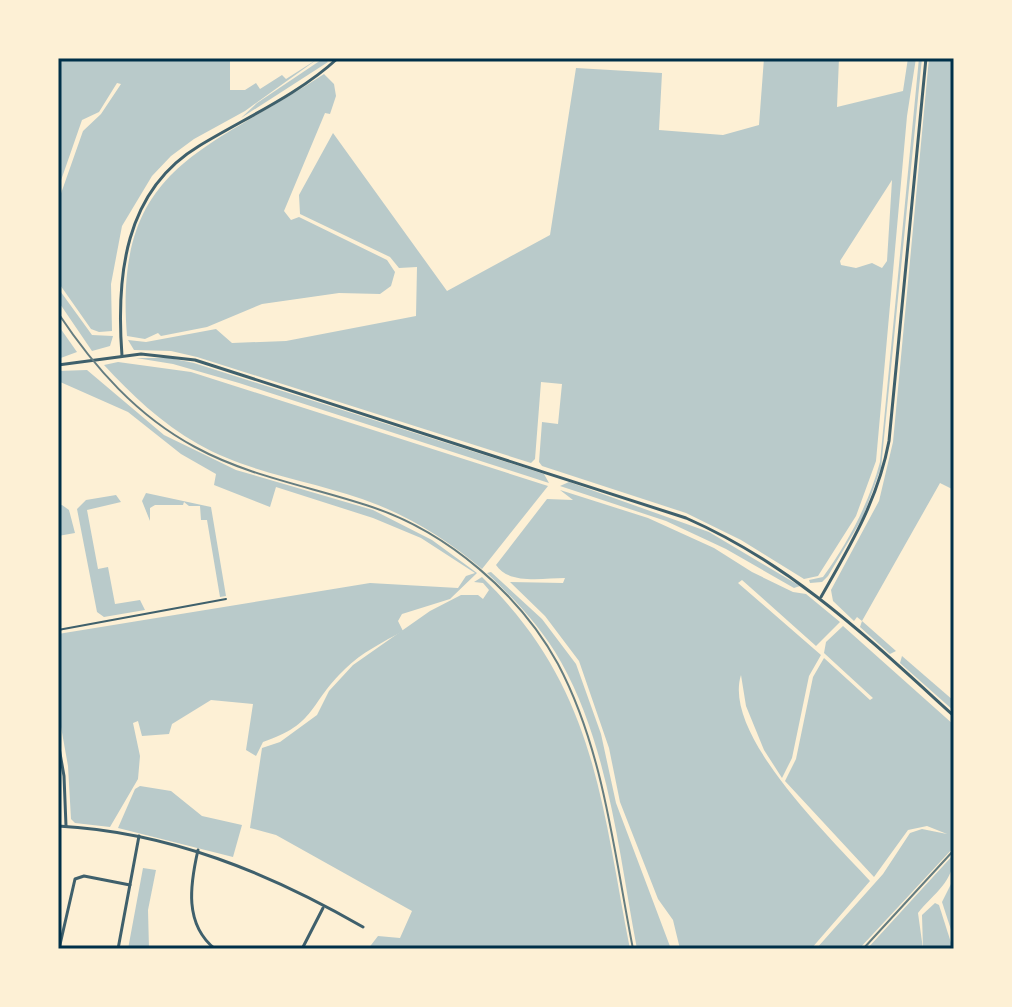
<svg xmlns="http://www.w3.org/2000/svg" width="1012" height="1007" font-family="'PT Sans Narrow',sans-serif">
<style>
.green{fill:#b9caca;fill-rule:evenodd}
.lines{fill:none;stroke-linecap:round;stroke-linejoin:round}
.service{stroke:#3f606c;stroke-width:2}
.minor{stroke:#3f606c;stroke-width:3}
.rail{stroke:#657d81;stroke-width:2}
.neatline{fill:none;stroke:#003049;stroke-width:3}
</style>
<rect width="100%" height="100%" fill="#fdf0d5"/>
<g class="green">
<polygon points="58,58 230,58 230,90 245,90 256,83 260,89 282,75 286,79 319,58 245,111 194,139 171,156 152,176 122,226 111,284 112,331 99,332 91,329 58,282 58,202 83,131 101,114 121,84 117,83 99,112 82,120 58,189"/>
<polygon points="324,58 328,62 241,118 257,103"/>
<path d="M764,58H839L837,107L903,91L908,58H916L907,116L876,461L856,516L818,576L804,579L741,540L686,513L542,466L539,462L542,422L558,424L562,384L541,382L535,459L531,463L197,357L171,351L134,350L128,340L146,342L216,329L232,343L286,341L416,316L417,267L399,268L390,257L300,214L299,195L333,133L447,291L550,235L576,68L662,73L659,130L723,135L759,125ZM892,180L887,261L882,268L872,263L856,268L841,265L840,261Z"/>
<path d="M919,58H922L881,468L863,517L828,576L822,582L810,583L809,580L823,577C848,543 869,503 880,462Z"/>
<polygon points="929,58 954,58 954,490 940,483 862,621 896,651 890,654 860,627 862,621 857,617 854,621 833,601 831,590 879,501 893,442"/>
<path d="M324,74L334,84L336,96L330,114L325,113L284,211L291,220L299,217L387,260L395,272L391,286L380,294L339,293L262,304L207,327L161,336L158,333L145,339L127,336C113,165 205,153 324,74Z"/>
<polygon points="58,288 92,335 113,336 110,346 92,351 58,301"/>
<polygon points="58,325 77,352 58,359"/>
<polygon points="136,358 169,358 194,363 544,474 549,483 239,383 173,364"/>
<path d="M118,362L191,372L548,486L482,569C451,543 416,520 378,505C319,481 254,476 198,444C162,424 131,394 104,365Z"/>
<path d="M87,370L164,435L236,470L373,510L432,540L477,573L450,599L402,614L398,621L403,631C383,642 361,653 345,669C309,703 317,724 263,742L256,756L246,750L253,704L211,700L172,724L169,734L142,736L138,721L133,723L140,756L138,779L110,827L75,823L71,819L68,766L58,710V634L370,583L458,588L466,576L475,573L421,538L373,518L276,487L270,507L214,485L216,474L181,454L128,412L58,381V371Z"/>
<polygon points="569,482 709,532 800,586 794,588 726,549 666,521 560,486"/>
<path d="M560,490L648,518L714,548L752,572L793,592L806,594L840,622L816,646L742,580L738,583L821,655L809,676L792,758L782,778L764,750L746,706L741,675C722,735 832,839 870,881L811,949H680L673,920L658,899L620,802L609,748L579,661L545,616L510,582L563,583L565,578C544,578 509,585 496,565L547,499L573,500Z"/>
<polygon points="146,493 211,507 226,596 220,597 207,520 201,520 200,506 189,506 184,502 183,505 155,505 150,508 150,521 142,501"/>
<polygon points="116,495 121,502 87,510 98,569 108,567 115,604 140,600 145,610 104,617 97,612 77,509 86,500"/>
<polygon points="62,505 69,510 75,533 58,536 58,506"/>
<path d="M491,572L542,619L576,664L601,734L616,803L671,949H637C619,854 609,748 561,662C542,628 515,600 487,573Z"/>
<path d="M482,577C596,688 601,802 630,949H368L378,936L400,938L412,911L276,835L250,828L262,748L280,742L317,715L329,691L353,665L430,611L461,595H478L483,599L489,590L483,583L474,582Z"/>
<polygon points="843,626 954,725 954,847 859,949 816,949 883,874 910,833 922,829 947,834 927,826 908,830 874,877 785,781 796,759 813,677 824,658 870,700 873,698 824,653 826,642"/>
<polygon points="902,656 954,701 954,711 900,663"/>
<polygon points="140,786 171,791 202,816 242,825 233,857 118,828 135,789"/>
<path d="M954,854C954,882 934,893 918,913L923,949H867Z"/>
<polygon points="143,868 156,870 148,910 149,949 128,949"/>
<polygon points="954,878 954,939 942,902"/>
<polygon points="935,903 939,905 953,949 923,949 922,915"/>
</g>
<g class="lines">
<polyline class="service" points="58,630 226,599"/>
<g class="minor">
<path d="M122,356C116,277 124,191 199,146C245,118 298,95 338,58"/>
<path d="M58,365L141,354L195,360L686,518C793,565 868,638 954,716"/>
<path d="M821,597C850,546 878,500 889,441L926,58"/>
<polyline points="58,742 64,776 66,826"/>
<path d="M58,826C170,832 269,873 363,927"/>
<path d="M198,850C190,885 184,924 215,949"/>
<polyline points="59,949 75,879 84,876 130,885"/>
<polyline points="118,949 139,836"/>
<polyline points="302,949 323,908"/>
</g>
<g class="rail">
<path d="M58,313C94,367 137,416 195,447C250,477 313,487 372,507C447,532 520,594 558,664C604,751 614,853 633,949"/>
<polyline points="863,949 954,850"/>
</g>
</g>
<rect width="1012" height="1007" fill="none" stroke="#fdf0d5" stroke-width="120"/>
<rect x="60" y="60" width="892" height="887" class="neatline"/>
</svg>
